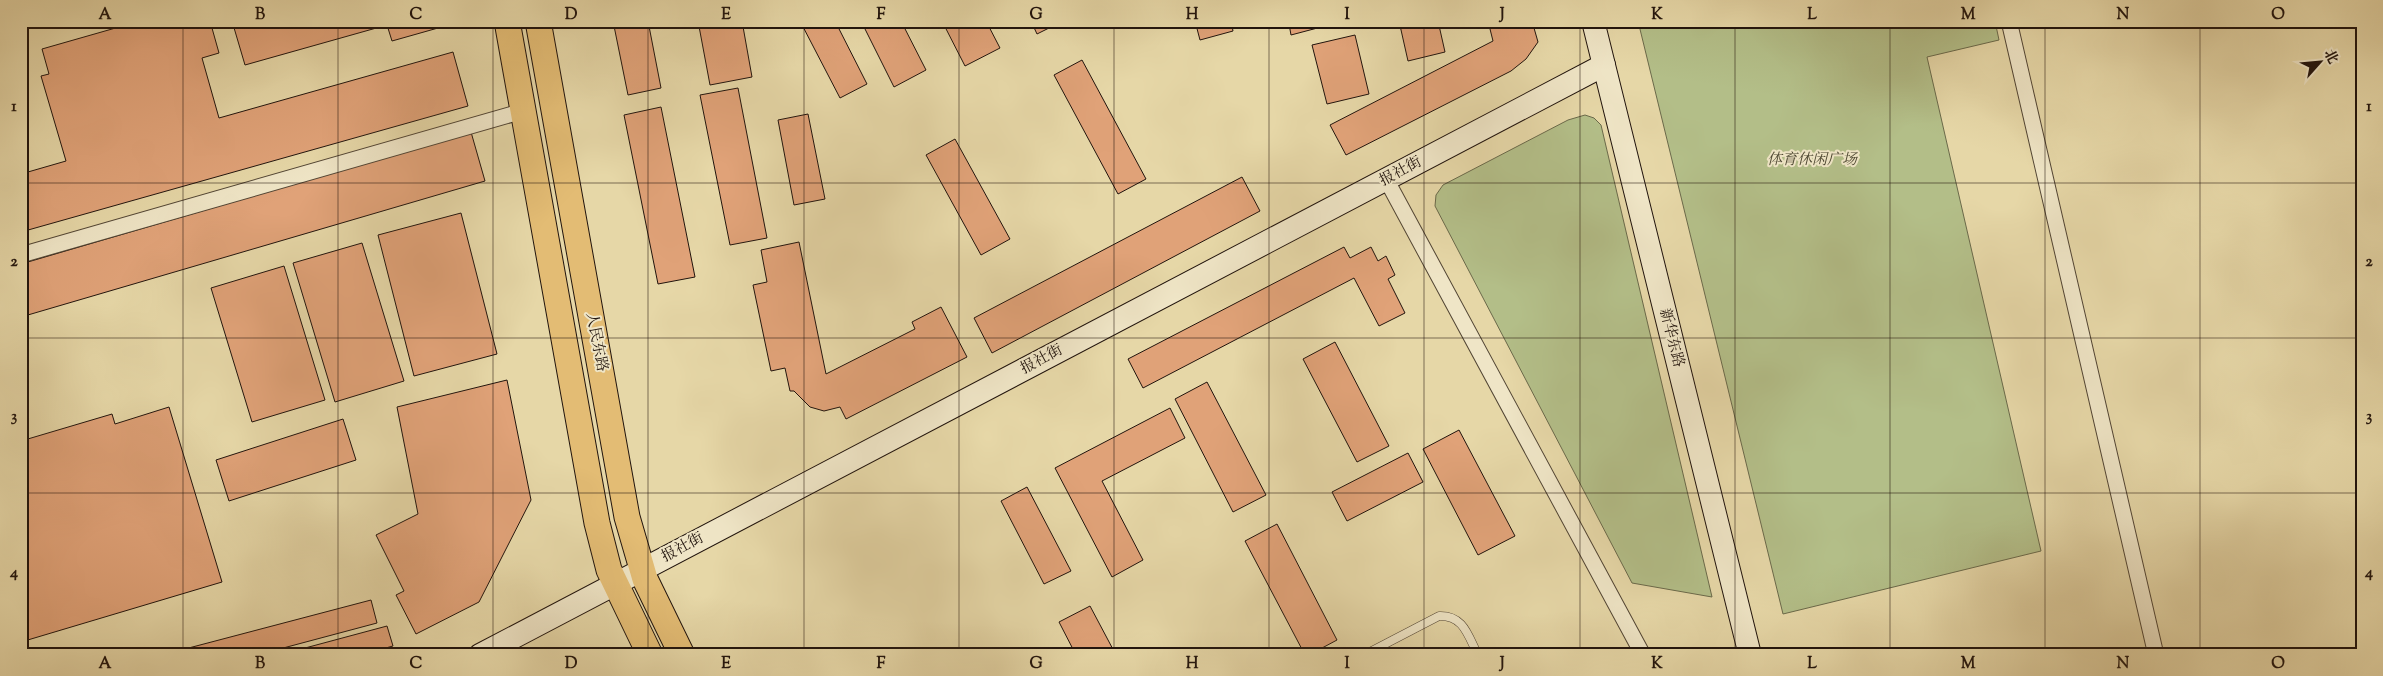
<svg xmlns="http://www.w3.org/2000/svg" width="2383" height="676" font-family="'Sorts Mill Goudy','Noto Serif SC',serif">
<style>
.green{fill:#b3be88;stroke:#6a694a}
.building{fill:#e0a278;stroke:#21140d}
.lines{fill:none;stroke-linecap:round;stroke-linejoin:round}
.lane-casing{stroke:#524534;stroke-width:9}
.street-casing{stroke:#524534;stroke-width:17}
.secondary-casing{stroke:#21140d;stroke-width:24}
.primary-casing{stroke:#21140d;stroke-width:27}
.lane{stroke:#efe5c6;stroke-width:8}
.street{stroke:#efe5c6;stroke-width:15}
.secondary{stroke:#efe5c6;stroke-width:22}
.primary{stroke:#e3bc74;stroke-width:25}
.grid{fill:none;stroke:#21140d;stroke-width:1;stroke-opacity:0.55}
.labels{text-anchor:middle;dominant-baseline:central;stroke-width:4;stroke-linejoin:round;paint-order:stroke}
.park-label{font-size:15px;font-style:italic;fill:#4d4732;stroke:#efe5c6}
.street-label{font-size:15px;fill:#21140d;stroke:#efe5c6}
.neatline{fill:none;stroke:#21140d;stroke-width:2}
.grid-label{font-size:16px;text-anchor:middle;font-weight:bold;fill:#21140d}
</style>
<rect width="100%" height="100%" fill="#e6d7a7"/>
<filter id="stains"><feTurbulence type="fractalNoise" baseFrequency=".004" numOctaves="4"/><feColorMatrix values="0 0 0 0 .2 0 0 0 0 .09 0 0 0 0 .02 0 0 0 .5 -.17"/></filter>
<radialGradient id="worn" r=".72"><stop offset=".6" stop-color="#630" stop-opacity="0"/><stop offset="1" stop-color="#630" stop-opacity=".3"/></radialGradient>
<g class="green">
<polygon points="1638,21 1995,21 1999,40 1927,57 2041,551 1783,614"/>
<polygon points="1585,115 1594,118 1601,125 1712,597 1632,583 1435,206 1436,195 1443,185 1568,120"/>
</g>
<g class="building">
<polygon points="140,21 210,21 219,53 202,58 219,118 453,52 468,106 21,232 21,174 66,161 41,76 49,74 42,49"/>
<polygon points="232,21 436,21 438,28 392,41 387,25 245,65"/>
<polygon points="613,21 648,21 661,88 628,95"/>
<polygon points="698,21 742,21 752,77 710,85"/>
<polygon points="800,21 835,21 867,84 840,98"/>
<polygon points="861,21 901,21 926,70 894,87"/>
<polygon points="942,21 986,21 1000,48 965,66"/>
<polygon points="1031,21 1063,21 1037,34"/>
<polygon points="1195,21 1231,21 1233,31 1200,40"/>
<polygon points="1278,21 1324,21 1325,26 1291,35 1289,24 1279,26"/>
<polygon points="1399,21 1438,21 1445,52 1408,61"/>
<polygon points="1488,21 1532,21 1538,42 1526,59 1511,71 1346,155 1330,125 1493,41"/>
<polygon points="1355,35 1369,94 1327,104 1312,45"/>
<polygon points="1082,60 1146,179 1118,194 1054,75"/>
<polygon points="738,88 767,238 730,245 700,95"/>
<polygon points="661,107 695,277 658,284 624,115"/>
<polygon points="808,114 825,199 794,205 778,120"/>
<polygon points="471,132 485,181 21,317 21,264"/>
<polygon points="955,139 1010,239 981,255 926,155"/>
<polygon points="1242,177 1260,211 992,353 974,318"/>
<polygon points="461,213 497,354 414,376 378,235"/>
<polygon points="799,242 826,374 915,329 912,322 941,307 967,357 846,419 840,407 824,411 810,407 794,391 790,391 785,368 771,371 753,285 767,282 761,250"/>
<polygon points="362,243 404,381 335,402 293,263"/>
<polygon points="1344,247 1350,258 1371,247 1378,261 1386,256 1395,275 1388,279 1405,313 1379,326 1354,278 1143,388 1128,359"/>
<polygon points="284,266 325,400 252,422 211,288"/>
<polygon points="1335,342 1389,446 1357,462 1303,359"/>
<polygon points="507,380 531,500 479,602 416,634 396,595 404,591 376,535 418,514 397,407"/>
<polygon points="1207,382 1266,495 1233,512 1175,399"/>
<polygon points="169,407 222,582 21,642 21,441 112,414 115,424"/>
<polygon points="1170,408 1185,438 1102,481 1143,560 1112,577 1055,468"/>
<polygon points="343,419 356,460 229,501 216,460"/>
<polygon points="1459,430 1515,536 1478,555 1423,449"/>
<polygon points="1408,453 1423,482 1347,521 1332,492"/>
<polygon points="1027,487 1071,571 1044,584 1001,501"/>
<polygon points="1277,524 1337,640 1309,655 1305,655 1245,541"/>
<polygon points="371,600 377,623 257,655 162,655"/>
<polygon points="1090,606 1116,655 1076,655 1059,622"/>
<polygon points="387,626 393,646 360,655 279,655"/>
</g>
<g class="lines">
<defs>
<path id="lane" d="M1364,655L1439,616C1464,615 1468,636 1478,655"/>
<g id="street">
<polyline points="2009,21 2156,655"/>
<polyline points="1386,179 1643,655"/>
<polyline points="21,255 523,111"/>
</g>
<g id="secondary">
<polyline points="1593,21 1750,655"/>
<polyline points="480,655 1604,65"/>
</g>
<g id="primary">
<polyline points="507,21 597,523 609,570 650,655"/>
<polyline points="538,21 627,517 645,579 682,655"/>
</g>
</defs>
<use href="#lane" class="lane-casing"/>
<use href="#street" class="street-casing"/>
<use href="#secondary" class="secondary-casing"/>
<use href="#primary" class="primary-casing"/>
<use href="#lane" class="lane"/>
<use href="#street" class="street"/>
<use href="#secondary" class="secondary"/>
<use href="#primary" class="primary"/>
</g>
<path class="grid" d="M183,21V655M338,21V655M493,21V655M648,21V655M804,21V655M959,21V655M1114,21V655M1269,21V655M1424,21V655M1580,21V655M1735,21V655M1890,21V655M2045,21V655M2200,21V655M21,183H2362M21,338H2362M21,493H2362"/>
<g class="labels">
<g class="park-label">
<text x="1812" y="160">体育休闲广场</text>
</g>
<g class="street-label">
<text transform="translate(1401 172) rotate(-28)">报社街</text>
<text transform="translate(1671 338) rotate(76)">新华东路</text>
<text transform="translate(596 342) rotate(79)">人民东路</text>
<text transform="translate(1042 360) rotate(-28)">报社街</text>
<text transform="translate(683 548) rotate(-28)">报社街</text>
</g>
</g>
<rect width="2383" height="676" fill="none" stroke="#e6d7a7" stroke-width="55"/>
<g transform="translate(2320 62) rotate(63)" stroke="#efe5c6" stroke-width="4" paint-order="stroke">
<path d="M0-4L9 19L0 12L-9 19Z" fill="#21140d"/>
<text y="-8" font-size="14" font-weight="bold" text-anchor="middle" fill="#21140d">北</text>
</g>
<rect x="28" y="28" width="2328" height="620" class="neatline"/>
<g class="grid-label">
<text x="105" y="19">A</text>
<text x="260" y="19">B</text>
<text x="416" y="19">C</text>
<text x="571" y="19">D</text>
<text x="726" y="19">E</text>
<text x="881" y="19">F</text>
<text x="1036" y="19">G</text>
<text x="1192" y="19">H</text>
<text x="1347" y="19">I</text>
<text x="1502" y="19">J</text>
<text x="1657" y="19">K</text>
<text x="1812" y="19">L</text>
<text x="1968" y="19">M</text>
<text x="2123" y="19">N</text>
<text x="2278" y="19">O</text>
<text x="14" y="111">1</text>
<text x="2369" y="111">1</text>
<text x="14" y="266">2</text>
<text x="2369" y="266">2</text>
<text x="14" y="421">3</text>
<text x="2369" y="421">3</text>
<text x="14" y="577">4</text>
<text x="2369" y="577">4</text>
<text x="105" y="668">A</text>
<text x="260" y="668">B</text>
<text x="416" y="668">C</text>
<text x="571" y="668">D</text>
<text x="726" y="668">E</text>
<text x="881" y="668">F</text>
<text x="1036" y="668">G</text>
<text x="1192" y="668">H</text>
<text x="1347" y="668">I</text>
<text x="1502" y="668">J</text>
<text x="1657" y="668">K</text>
<text x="1812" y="668">L</text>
<text x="1968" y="668">M</text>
<text x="2123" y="668">N</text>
<text x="2278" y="668">O</text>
</g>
<rect width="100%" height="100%" filter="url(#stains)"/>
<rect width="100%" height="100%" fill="url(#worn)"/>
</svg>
